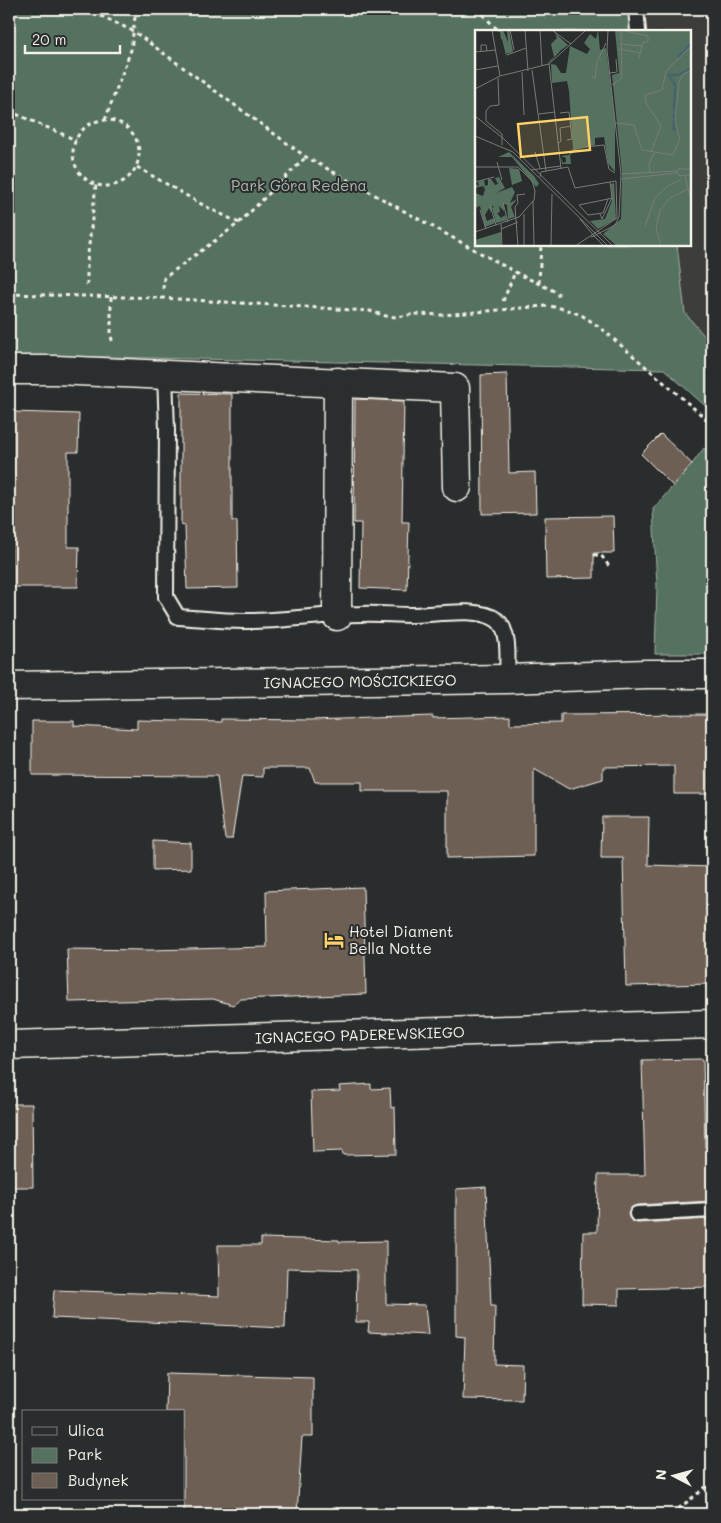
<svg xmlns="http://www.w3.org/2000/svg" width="721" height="1523" font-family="Mali,sans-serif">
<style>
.built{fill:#3e3c3a}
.green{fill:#557160;stroke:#a4b1a4}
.building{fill:#6e5f55;stroke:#f4f1e8}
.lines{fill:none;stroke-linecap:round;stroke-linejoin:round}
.lane-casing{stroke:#f4f1e8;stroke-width:18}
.street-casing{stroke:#f4f1e8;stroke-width:31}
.path{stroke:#f4f1e8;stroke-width:3;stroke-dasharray:4 4;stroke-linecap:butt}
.lane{stroke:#2a2d2e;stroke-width:14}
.street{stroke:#2a2d2e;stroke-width:28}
.tram{stroke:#f4f1e8;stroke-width:1}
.labels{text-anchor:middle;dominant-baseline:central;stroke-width:4;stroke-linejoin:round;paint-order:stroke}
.park-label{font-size:15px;fill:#acb7ab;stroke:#2a2d2e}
.street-label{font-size:15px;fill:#f4f1e8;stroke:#2a2d2e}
.poi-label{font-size:15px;fill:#f4f1e8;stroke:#2a2d2e;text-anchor:start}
.inset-river{fill:none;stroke:#47636c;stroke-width:2.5}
.inset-road{fill:none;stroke:#7b7b78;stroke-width:1}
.view{fill:#ffd166;fill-opacity:0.15;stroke:#ffd166;stroke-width:2.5}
.inset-edge{fill:none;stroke:#f4f1e8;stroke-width:2.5}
</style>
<rect width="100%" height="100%" fill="#2a2d2e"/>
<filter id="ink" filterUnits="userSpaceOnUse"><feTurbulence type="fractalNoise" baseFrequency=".02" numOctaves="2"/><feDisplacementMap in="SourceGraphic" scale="10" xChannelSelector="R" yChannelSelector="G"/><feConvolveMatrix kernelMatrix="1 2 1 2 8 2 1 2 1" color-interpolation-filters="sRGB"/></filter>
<g filter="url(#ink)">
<polygon class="built" points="574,9 712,9 712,382 626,245 690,245 690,31 573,31"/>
<g class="green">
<polygon points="9,9 632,9 633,31 476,31 476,245 677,245 685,313 712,345 712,412 664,369 9,355"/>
<polygon points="704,448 712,456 712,654 655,654 657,586 653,509 692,464"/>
</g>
<g class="building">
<polygon points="507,374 509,473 535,472 536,513 482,514 481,375"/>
<polygon points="181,393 232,394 232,521 237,521 238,588 187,589 185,525 181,524"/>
<polygon points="355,399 404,401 402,522 409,522 407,590 360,588 361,523 354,523"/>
<polygon points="12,412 79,414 78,452 68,452 68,547 79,547 78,587 11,587 11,548 9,548 9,451 11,451"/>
<polygon points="661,434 692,464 673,486 641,454"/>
<polygon points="613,516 614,553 594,553 594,578 546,579 545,517"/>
<polygon points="712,714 712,794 674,794 674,766 603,767 603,779 569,789 534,769 534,856 447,858 447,791 362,791 362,782 315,782 310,768 263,768 263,777 242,776 232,839 225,839 217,776 32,775 32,721 74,721 74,726 137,729 137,720 221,722 221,719 310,720 433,716 433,718 510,716 510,724 561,723 561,715"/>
<polygon points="602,817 649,817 648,865 712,867 712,984 626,986 623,858 601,858"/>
<polygon points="153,841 191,843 191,869 153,870"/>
<polygon points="363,887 366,994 241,999 233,1005 213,999 69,1002 67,949 150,950 267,947 266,891"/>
<polygon points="703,1059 705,1147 711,1147 711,1201 637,1205 632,1207 628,1214 630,1219 637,1223 711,1219 712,1287 619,1289 619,1305 582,1304 583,1232 597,1232 598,1175 645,1175 642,1060"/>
<polygon points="371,1084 371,1089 390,1088 391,1108 395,1107 396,1154 343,1155 342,1151 313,1152 311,1092 340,1091 339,1086"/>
<polygon points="9,1104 32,1104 33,1187 9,1187"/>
<polygon points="486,1187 491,1306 495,1306 494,1364 523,1365 522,1400 463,1399 465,1337 456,1336 456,1189"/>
<polygon points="261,1238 339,1240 339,1242 386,1241 386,1304 425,1305 428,1335 368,1332 369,1322 356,1322 357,1270 287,1268 285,1328 52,1318 54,1290 219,1296 218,1245 261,1245"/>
<polygon points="167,1373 313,1377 313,1437 302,1437 297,1514 184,1514 184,1412 166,1412"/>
</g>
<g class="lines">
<defs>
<g id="lane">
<polyline points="636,9 638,31"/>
<path d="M165,375L167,430L166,597L178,617C199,618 221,621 243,621C282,622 321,614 361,614C377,613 394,615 410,615C434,615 477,606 497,620C511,631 507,663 507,679"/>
<polyline points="637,1214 712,1210"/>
</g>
<g id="street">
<polyline points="9,370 55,370 455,388 457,487"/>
<polyline points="337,616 338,382"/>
<path id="s1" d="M9,686L507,679L646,674H712"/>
<path id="s2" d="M9,1045L712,1024"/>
</g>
</defs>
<use href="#lane" class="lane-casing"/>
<use href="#street" class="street-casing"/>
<g class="path">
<polyline points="86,9 133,31 306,157 515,272 558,293 558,298"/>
<polyline points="477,9 499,31"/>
<polyline points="9,111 76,140"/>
<circle cx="106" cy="153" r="33"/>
<polyline points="105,120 131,50 136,9"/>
<polyline points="137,167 203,205 239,223"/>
<polyline points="539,283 541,245"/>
<polyline points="87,285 87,262 96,185"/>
<polyline points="163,289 164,278 239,223 306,157"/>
<polyline points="9,294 162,298 370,311 386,316 397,317 415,314 442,315 545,306 556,307 571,311 583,316 601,328 712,424"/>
<polyline points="111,297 111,336 113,344"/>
<polyline points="503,301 515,272"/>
<polyline points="594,555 601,555 609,566"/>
<polyline points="672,1514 712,1482"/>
</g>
<use href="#lane" class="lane"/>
<use href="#street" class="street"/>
<polyline class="tram" points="708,1514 712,1511"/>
</g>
</g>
<defs>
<symbol id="hotel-bare" viewBox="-9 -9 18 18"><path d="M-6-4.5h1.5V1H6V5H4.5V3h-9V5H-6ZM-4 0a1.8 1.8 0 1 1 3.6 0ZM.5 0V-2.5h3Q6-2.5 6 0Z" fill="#ffd166" stroke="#2a2d2e" stroke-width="2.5" paint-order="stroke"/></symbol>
</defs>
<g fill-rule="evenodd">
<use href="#hotel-bare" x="320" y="926" width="28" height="28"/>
</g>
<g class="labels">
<g class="park-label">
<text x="299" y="185">Park Góra Redena</text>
</g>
<g class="street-label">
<text stroke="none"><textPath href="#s1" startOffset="351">IGNACEGO MOŚCICKIEGO</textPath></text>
<text stroke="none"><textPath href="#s2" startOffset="351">IGNACEGO PADEREWSKIEGO</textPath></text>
</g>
<g class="poi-label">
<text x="349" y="931">Hotel Diament<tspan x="349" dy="17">Bella Notte</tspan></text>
</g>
</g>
<g transform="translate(475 30)">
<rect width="216" height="216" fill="#2a2d2e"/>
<path d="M19,0H28L33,12L32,0H34L38,22L31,24L32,30L27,9L21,10L26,9L25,2ZM123,0L125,20L131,18L140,90V142L133,133L129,107L120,108V115L101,120L95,125L96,134H87L86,127L88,133L91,132V128L86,126L94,125L98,119L94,61L92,51L77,53L76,34L81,35L86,43H91L95,16L112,24L115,19L109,13L115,4L121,9ZM140,0H216V216H142L128,204L146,189L147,143L137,45L144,43ZM80,3L93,15L86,20L76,31L71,34L79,27L76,14L82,8ZM34,122L59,146L64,154L61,157L37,127H23ZM34,138L44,139L47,151L37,155ZM24,147L30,158L21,163L37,157L40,162L35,173L42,169L36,177L40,187L33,189L32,175L29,174V181L24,176L25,182L22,183L26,188L30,185L32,190L21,193L17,178L19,176H17L16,183L14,178L10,185L12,191L19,188L20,193L10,197L5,176L0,178V163L8,166L10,159L8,156L0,158V154L4,156L3,152L9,150L10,156L13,155V149H16L20,155L23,154L20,148ZM139,153L141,189L123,199L115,191L130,189L137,171L136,154ZM26,202V216H1L0,210Z" fill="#557160"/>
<path class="inset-river" d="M203,27L217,13M201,57L194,45H203L217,38M199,81L200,58M199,83V101"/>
<path class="inset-road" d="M17,0L25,46M35,0L39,20M50,0L53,41M65,0L67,36M77,0L96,14M146,0L173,6V12H168L167,16M145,14L167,16L164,28M144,19L165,23M6,21V15H11L12,21M0,22L21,20M32,25L51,18M74,34L86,138M0,40L23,36M57,40L71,141M47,42L49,85M135,43L142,42L141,29M117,46L120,49L122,32L131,13M23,48L24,75L15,76L11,81V91L27,104V115M137,55L147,48L146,0M0,59L25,46L74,34L111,0M85,83L94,82L97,109L92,110M64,84L80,82M0,86L29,109L138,216M141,93L159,95L167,120L198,125L205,109L200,90L204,52L208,44L217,40M0,106L38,122L120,203L142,188L141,151M84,113L86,111L85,98L96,96M110,117L129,115L134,139L140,143M60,122L65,138M176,122L186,96L171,73L170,65L187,60L191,41L217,15M22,132L27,150M0,137H43L57,151L60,161L59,170L44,187L0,202M217,139H204L202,142L205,146L217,144M56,140L86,136M175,143L174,134L179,123M146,144L202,141M210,146L215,167M65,147L66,142L93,137L100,158L141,151M146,149L202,143M0,152L19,147M133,169L104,175L113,185L128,183L133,169L137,168L135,152M58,171L59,216M28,173L33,192M15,175L21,195M5,180L11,199M125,184L127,189L137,168M105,189L119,206L140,195L144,187L146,144L132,20L133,0M26,194L27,216M170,196L180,168L194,155L206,150M26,199L43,192M116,207L119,206L129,216M43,216L40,177L43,173L42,165L50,164M49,216V184M76,216L77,164M100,216L120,203L133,216M186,216L181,198L185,180L195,168L217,157"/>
<path class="view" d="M112,87L115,120L46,127L43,94Z"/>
<rect width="216" height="216" class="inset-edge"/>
</g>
<rect width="721" height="1523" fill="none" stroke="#2a2d2e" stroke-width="30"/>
<rect x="15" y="15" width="691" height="1493" fill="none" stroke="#f4f1e8" stroke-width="2" filter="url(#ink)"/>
<rect x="22" y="1410" width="162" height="90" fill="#2a2d2e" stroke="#7b7b78"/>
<rect x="32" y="1427" width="25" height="8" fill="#2a2d2e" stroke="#7b7b78"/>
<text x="68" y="1436" font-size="15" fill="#f4f1e8">Ulica</text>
<rect x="32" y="1448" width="25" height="15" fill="#557160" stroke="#7b7b78"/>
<text x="68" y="1460" font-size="15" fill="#f4f1e8">Park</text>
<rect x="32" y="1473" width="25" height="15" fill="#6e5f55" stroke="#7b7b78"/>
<text x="68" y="1486" font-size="15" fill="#f4f1e8">Budynek</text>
<g transform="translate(674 1476) rotate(276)" stroke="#2a2d2e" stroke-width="4" paint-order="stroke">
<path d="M0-4L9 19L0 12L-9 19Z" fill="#f4f1e8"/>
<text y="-8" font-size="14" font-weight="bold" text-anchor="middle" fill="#f4f1e8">N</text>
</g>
<path d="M25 45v8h95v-8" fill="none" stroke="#f4f1e8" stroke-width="2.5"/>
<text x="32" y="45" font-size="15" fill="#f4f1e8" stroke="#2a2d2e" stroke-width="4" paint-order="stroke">20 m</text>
</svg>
